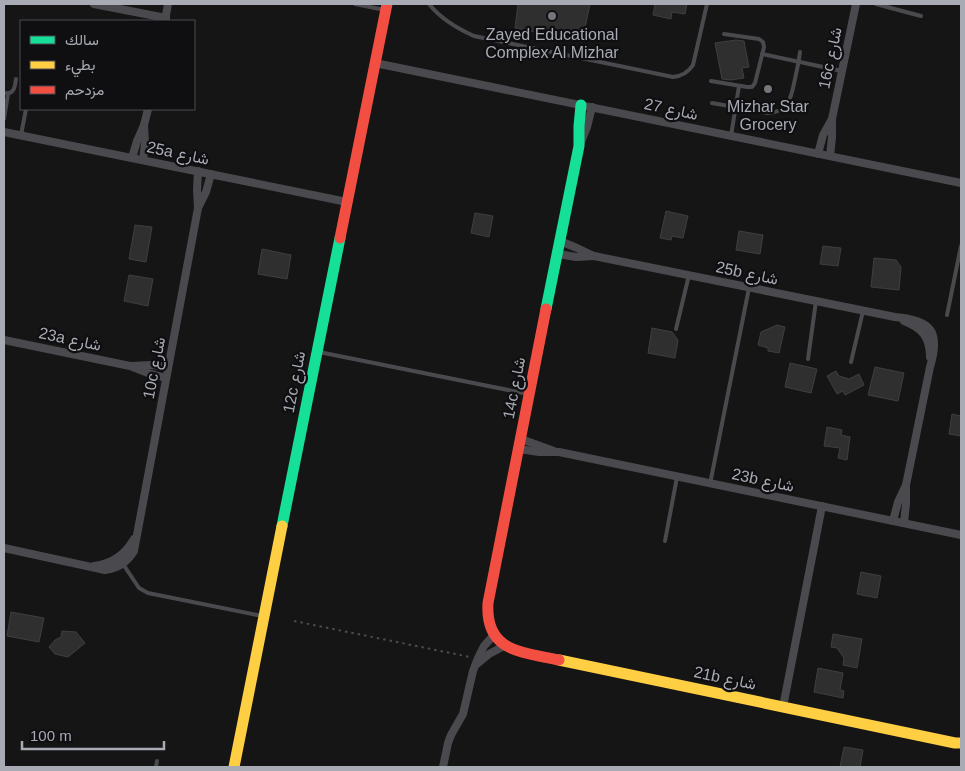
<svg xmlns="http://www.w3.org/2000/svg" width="965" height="771" font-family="Arial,Vazirmatn,sans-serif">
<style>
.building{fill:#2f2f30;stroke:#3e3f41}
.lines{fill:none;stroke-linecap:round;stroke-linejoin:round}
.path{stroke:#4b4c4e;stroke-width:2;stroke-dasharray:2.5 4;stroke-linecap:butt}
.lane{stroke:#4a4a4e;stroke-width:4}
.street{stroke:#4a4a4e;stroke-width:8}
.fast{stroke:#16e098;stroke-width:11}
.slow{stroke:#ffcf43;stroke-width:11}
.jam{stroke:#f24e42;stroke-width:11}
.poi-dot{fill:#75767c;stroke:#0f0f11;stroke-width:2}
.labels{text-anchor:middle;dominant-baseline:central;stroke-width:4.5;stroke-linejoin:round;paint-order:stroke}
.poi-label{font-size:16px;fill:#a8abb4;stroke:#0f0f11}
.street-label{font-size:16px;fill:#a8abb4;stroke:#0f0f11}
</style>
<rect width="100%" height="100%" fill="#151515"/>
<g class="building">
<polygon points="518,4 590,4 582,42 515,28"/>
<polygon points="655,4 687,4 685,14 672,12 671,19 653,15"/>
<polygon points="736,40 744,41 749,67 742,68 744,78 731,80 722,79 715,43"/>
<polygon points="666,211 688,216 683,238 672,236 671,240 660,238"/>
<polygon points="475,213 493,216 489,237 471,233"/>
<polygon points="135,225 152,227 146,262 129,259"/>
<polygon points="739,231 763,235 760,254 736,250"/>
<polygon points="823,246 841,248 838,266 820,264"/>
<polygon points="262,249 291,255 287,279 258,274"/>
<polygon points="874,258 896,260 901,267 899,290 871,287"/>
<polygon points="129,275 153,279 148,306 124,301"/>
<polygon points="777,325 785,327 779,353 768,351 768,348 758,345 761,332"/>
<polygon points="652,328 672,332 678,340 675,358 648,353"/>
<polygon points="790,363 817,369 811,393 785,387"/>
<polygon points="875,367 904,373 898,401 868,395"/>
<polygon points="836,371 839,376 849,379 859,374 864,385 845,395 843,391 837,394 827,376"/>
<polygon points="952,414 961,416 961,436 949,434"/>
<polygon points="827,427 842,430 841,435 850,437 847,460 838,458 840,448 824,446"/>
<polygon points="861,572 881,576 877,598 857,594"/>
<polygon points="11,612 44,618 39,642 7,636"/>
<polygon points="62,631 76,632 85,643 68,657 55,654 49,647 55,640 61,637"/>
<polygon points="833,634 862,639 857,668 843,665 844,658 837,648 831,647"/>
<polygon points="818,668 843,673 840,690 844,691 843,698 814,692"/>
<polygon points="844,747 863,750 860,767 840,767"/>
</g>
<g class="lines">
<polyline class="path" points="294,621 470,657"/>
<g class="lane">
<polyline points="355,4 385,10"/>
<path d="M429,4C441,19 456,28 474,36L673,77C682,76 688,73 693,65L707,4"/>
<polyline points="876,4 921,16"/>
<polyline points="762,54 842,71"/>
<polyline points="711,81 747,87 752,87 755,83 764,47 763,42 759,39 724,34"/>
<path d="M4,93C14,95 15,87 16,79"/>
<path d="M712,103L768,113C790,112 791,97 795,79C797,70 799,61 800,52"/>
<polyline points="4,119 8,94"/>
<polyline points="21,135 26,109"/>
<polyline points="731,136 739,86"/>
<polyline points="947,315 961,246"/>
<polyline points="676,329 689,275"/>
<polyline points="319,352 528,394"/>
<polyline points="808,359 816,301"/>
<polyline points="851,362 863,311"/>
<polyline points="710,484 749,288"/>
<polyline points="665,541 677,477"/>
<polyline points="123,564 139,588 148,593 262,616"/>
<polyline points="156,767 157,761"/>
</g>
<g class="street">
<polyline points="94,4 166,18"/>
<polyline points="165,21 168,4"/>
<polyline points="375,63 961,183"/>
<polyline points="4,132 347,202"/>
<polyline points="581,142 587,127 592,107"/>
<polyline points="818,154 823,135 832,119"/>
<polyline points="830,156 832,137 832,119 856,4"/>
<polyline points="132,158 137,141 144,125"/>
<polyline points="143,160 145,143 144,125 148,109"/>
<polyline points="198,171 197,190 198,208"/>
<path d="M560,241L577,248L594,256L895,317C931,320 941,331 930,367L906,485L898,502L893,521"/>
<polyline points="558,254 576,257 594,256"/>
<path d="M904,321C922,328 930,337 930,357"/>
<polyline points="4,340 130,366 148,373 166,378"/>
<polyline points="132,366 151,365 168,367"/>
<polyline points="521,439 554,451"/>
<polyline points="519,449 539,452 559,452 961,535"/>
<polyline points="904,523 906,504 906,485"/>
<path d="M4,548L105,570C119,568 127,562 134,551L198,208L206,192L211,174"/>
<path d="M94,566C112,564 125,555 134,539"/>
<polyline points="477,664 489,654 504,646"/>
<polyline points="783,707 822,506"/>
<polyline points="443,767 448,743 451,735 463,714 473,671 478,658 484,646 494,635"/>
</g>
<g class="fast">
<polyline points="546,309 579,146 579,126 581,105"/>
<polyline points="282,526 340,238"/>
</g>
<g class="slow">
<polyline points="559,660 955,743 961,743"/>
<polyline points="234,767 282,526"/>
</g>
<g class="jam">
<polyline points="340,238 387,4"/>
<path d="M546,309L488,603C485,652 522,652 559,660"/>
</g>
</g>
<g class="poi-dot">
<circle cx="552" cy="16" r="5"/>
<circle cx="768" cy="89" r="5"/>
</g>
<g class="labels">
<g class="poi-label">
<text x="552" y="34">Zayed Educational<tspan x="552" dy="18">Complex Al Mizhar</tspan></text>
<text x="768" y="106">Mizhar Star<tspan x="768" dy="18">Grocery</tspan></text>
</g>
<g class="street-label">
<text transform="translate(830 58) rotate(-78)">16c شارع</text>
<text transform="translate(671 109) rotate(12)">شارع 27</text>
<text transform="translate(178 153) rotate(12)">25a شارع</text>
<text transform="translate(747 273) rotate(12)">25b شارع</text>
<text transform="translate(70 339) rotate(12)">23a شارع</text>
<text transform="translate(154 368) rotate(-79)">10c شارع</text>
<text transform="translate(294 382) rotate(-79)">12c شارع</text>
<text transform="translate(514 388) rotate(-79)">14c شارع</text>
<text transform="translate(763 480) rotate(12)">23b شارع</text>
<text transform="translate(725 678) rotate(12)">21b شارع</text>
</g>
</g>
<rect width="965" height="771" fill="none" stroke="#a8abb4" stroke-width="10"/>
<rect x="20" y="20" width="175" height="90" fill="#0f0f11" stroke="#4c4d52"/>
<rect x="30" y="36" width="25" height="8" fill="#16e098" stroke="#4c4d52"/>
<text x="65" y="45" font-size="15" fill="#a8abb4">سالك</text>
<rect x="30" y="61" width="25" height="8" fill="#ffcf43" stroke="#4c4d52"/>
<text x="65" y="70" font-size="15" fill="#a8abb4">بطيء</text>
<rect x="30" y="86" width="25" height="8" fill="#f24e42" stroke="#4c4d52"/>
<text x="65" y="95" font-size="15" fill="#a8abb4">مزدحم</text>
<path d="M22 741v8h142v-8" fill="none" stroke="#a8abb4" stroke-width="2.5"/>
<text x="30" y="741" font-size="15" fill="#a8abb4" stroke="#0f0f11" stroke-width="4" paint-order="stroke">100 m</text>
</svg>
